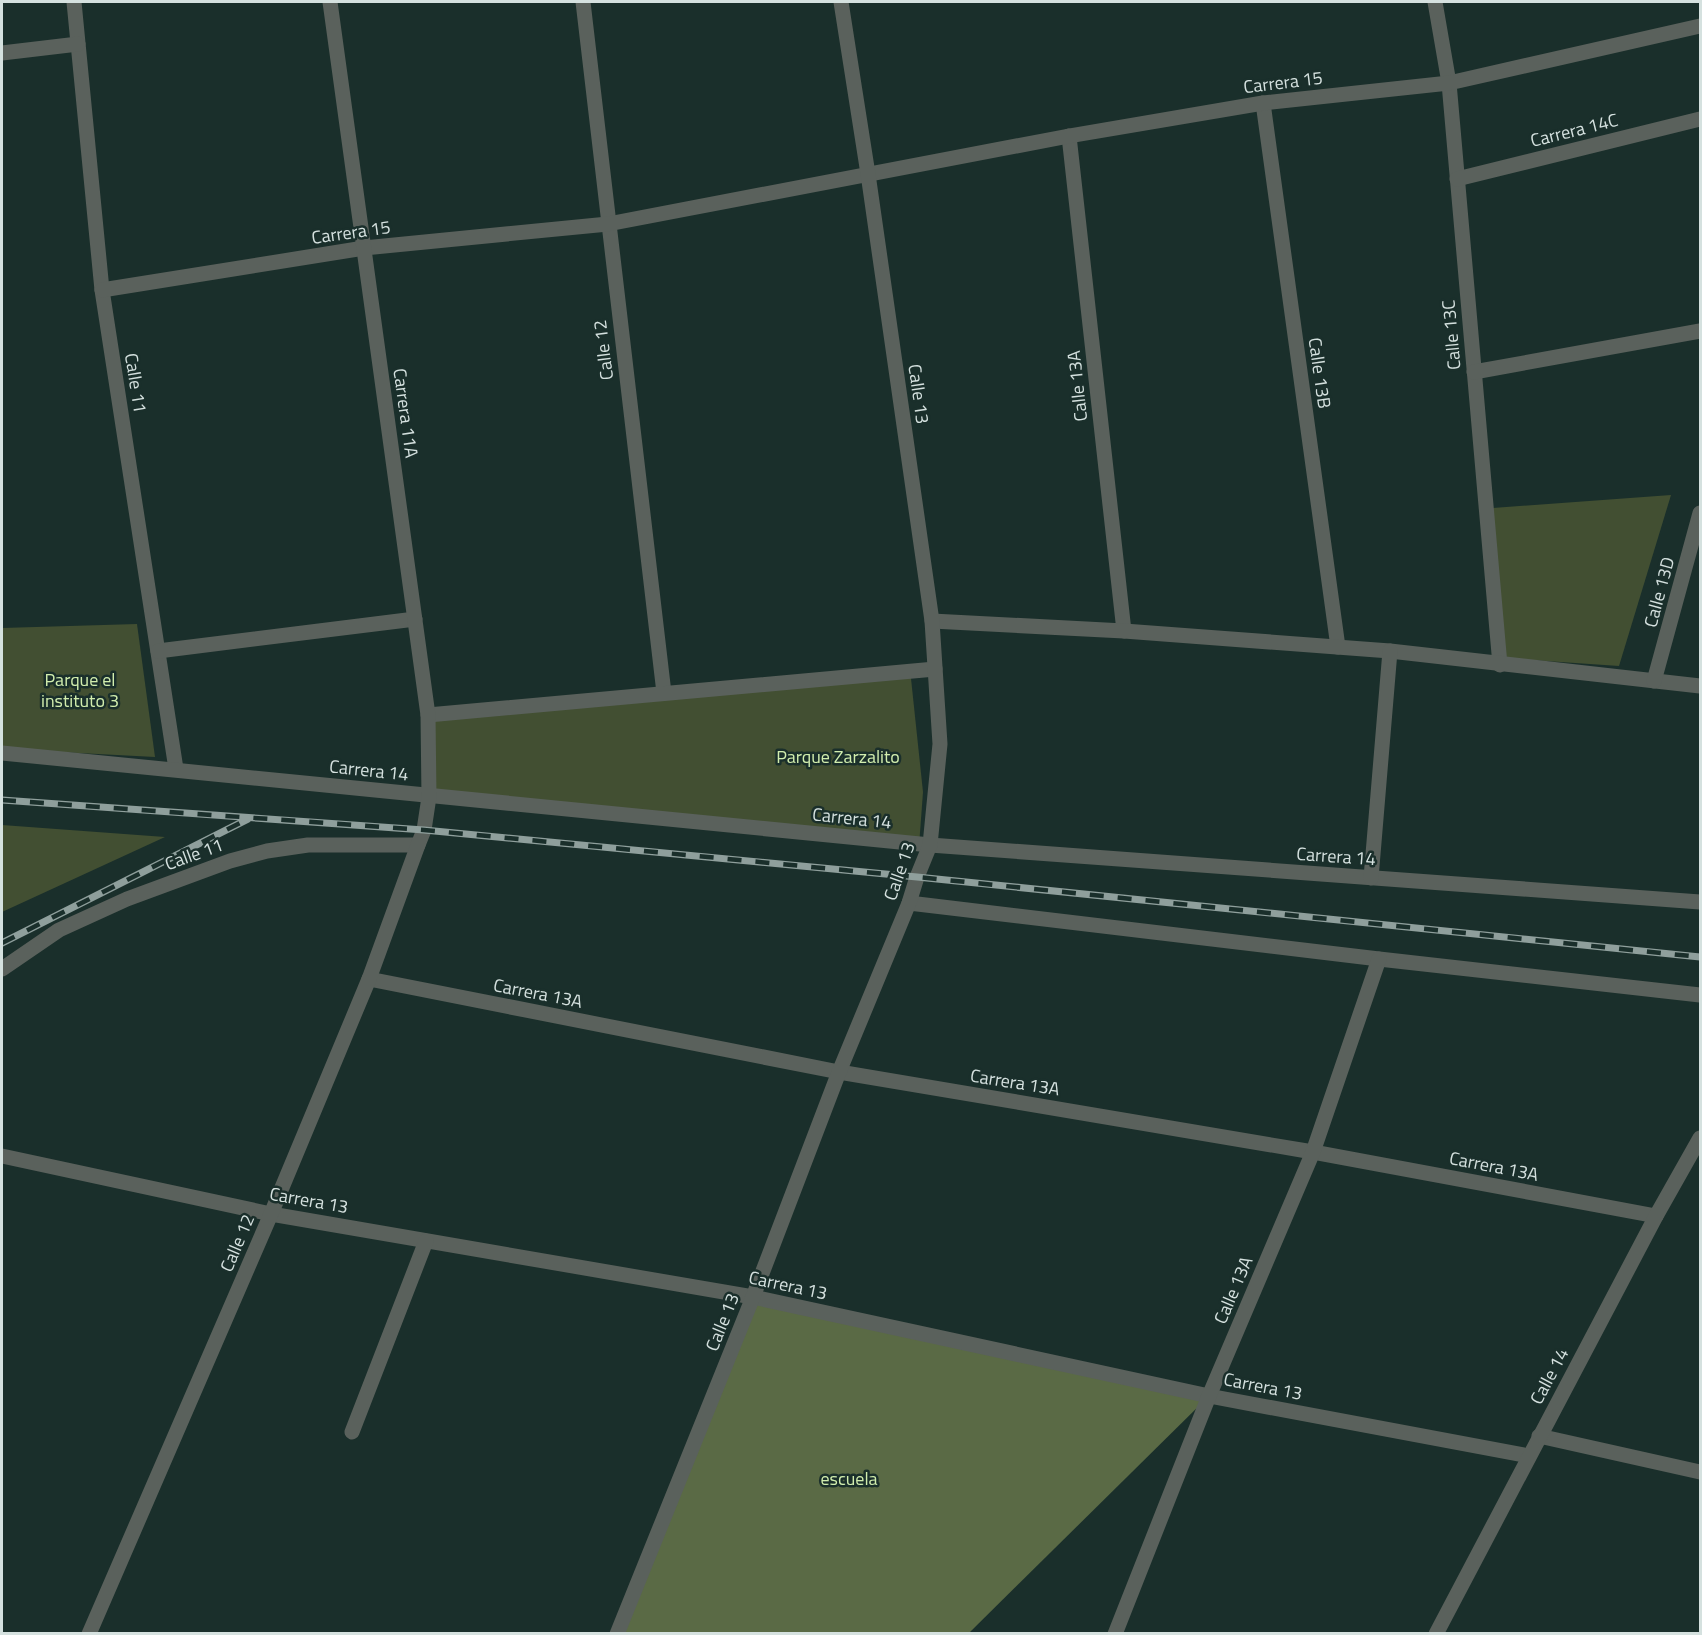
<svg xmlns="http://www.w3.org/2000/svg" width="1702" height="1635" font-family="'Titillium Web',sans-serif">
<style>
.green{fill:#424f32}
.forest{fill:#5a6a45}
.lines{fill:none;stroke-linecap:round;stroke-linejoin:round}
.street{stroke:#5a615c;stroke-width:15}
.rail-casing{stroke:#8f9f9c;stroke-width:7}
.rail{stroke:#1a2f2b;stroke-width:4.5;stroke-dasharray:14;stroke-linecap:butt}
.labels{text-anchor:middle;dominant-baseline:central;stroke-width:5;stroke-linejoin:round;paint-order:stroke}
.street-label{font-size:18px;fill:#d5e1df;stroke:#1a2f2b}
.park-label{font-size:18px;fill:#d2eeae;stroke:#1a2f2b}
</style>
<rect width="100%" height="100%" fill="#1a2f2b"/>
<g class="green">
<polygon points="1671,495 1619,666 1504,658 1493,508"/>
<polygon points="137,624 155,757 2,749 2,628"/>
<polygon points="910,669 923,792 919,846 427,790 424,721"/>
<polygon points="2,825 165,837 2,912"/>
</g>
<polygon class="forest" points="753,1297 1209,1396 969,1633 617,1634"/>
<g class="lines">
<g class="street">
<polyline points="74,2 102,290 176,769"/>
<polyline points="583,2 664,693"/>
<polyline points="1435,2 1449,83 1500,665"/>
<polyline points="2,53 78,44"/>
<polyline points="1263,103 1338,647"/>
<polyline points="1069,136 1124,631"/>
<polyline points="1457,179 1700,119"/>
<polyline points="102,290 364,248 608,224 1069,136 1263,103 1449,83 1700,26"/>
<polyline points="1474,372 1700,331"/>
<polyline points="932,621 1124,631 1390,651 1700,686"/>
<polyline points="158,651 415,619"/>
<polyline points="1654,681 1700,513"/>
<polyline points="428,715 935,669"/>
<polyline points="2,753 930,845 1700,902"/>
<polyline points="1371,878 1390,651"/>
<polyline points="909,903 1379,959 1700,995"/>
<polyline points="2,969 59,930 127,899 230,861 267,851 308,845 418,845"/>
<polyline points="369,979 839,1072 1313,1152 1656,1216"/>
<polyline points="2,1156 271,1214 753,1297 1209,1396 1529,1456"/>
<polyline points="352,1432 426,1241"/>
<polyline points="1539,1436 1700,1472"/>
<polyline points="89,1634 271,1214 369,979 418,845 424,830 429,797 428,715 330,2"/>
<polyline points="617,1634 753,1297 839,1072 909,903 917,877 930,845 940,744 932,621 868,174 841,2"/>
<polyline points="1115,1634 1209,1396 1313,1152 1379,959"/>
<polyline points="1436,1634 1656,1216 1700,1138"/>
</g>
<defs>
<g id="rail">
<polyline points="2,800 424,830 917,877 1700,957"/>
<polyline points="2,943 248,819"/>
</g>
</defs>
<use href="#rail" class="rail-casing"/>
<use href="#rail" class="rail"/>
</g>
<g class="labels">
<g class="street-label">
<text transform="translate(1283 82) rotate(-7)">Carrera 15</text>
<text transform="translate(1574 130) rotate(-14)">Carrera 14C</text>
<text transform="translate(351 232) rotate(-8)">Carrera 15</text>
<text transform="translate(1451 335) rotate(-95)">Calle 13C</text>
<text transform="translate(603 350) rotate(-97)">Calle 12</text>
<text transform="translate(1320 373) rotate(82)">Calle 13B</text>
<text transform="translate(136 383) rotate(81)">Calle 11</text>
<text transform="translate(1077 386) rotate(-96)">Calle 13A</text>
<text transform="translate(919 394) rotate(82)">Calle 13</text>
<text transform="translate(406 413) rotate(82)">Carrera 11A</text>
<text transform="translate(1659 592) rotate(-75)">Calle 13D</text>
<text transform="translate(369 770) rotate(6)">Carrera 14</text>
<text transform="translate(852 818) rotate(6)">Carrera 14</text>
<text transform="translate(194 854) rotate(-20)">Calle 11</text>
<text transform="translate(1336 856) rotate(4)">Carrera 14</text>
<text transform="translate(899 871) rotate(-71)">Calle 13</text>
<text transform="translate(538 993) rotate(11)">Carrera 13A</text>
<text transform="translate(1015 1082) rotate(9)">Carrera 13A</text>
<text transform="translate(1494 1166) rotate(11)">Carrera 13A</text>
<text transform="translate(309 1200) rotate(10)">Carrera 13</text>
<text transform="translate(237 1243) rotate(-67)">Calle 12</text>
<text transform="translate(788 1285) rotate(12)">Carrera 13</text>
<text transform="translate(1233 1290) rotate(-67)">Calle 13A</text>
<text transform="translate(722 1322) rotate(-68)">Calle 13</text>
<text transform="translate(1549 1376) rotate(-62)">Calle 14</text>
<text transform="translate(1263 1386) rotate(11)">Carrera 13</text>
</g>
<g class="park-label">
<text x="80" y="679">Parque el<tspan x="80" dy="21">instituto 3</tspan></text>
<text x="838" y="756">Parque Zarzalito</text>
<text x="849" y="1478">escuela</text>
</g>
</g>
<rect width="1702" height="1635" fill="none" stroke="#d5e1df" stroke-width="6"/>
</svg>
